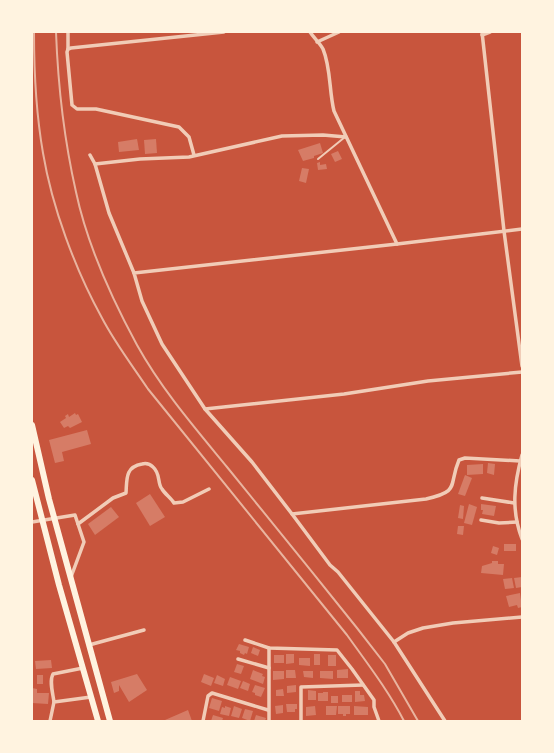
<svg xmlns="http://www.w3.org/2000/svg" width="554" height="753" font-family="Quicksand,sans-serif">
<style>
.building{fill:#d67c66}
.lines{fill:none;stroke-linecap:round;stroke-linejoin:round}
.service{stroke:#f1ccb7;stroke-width:2}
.minor{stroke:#f1ccb7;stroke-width:3.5}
.trunk{stroke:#fff3e0;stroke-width:6}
.rail{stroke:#e9b49f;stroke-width:2}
</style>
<rect width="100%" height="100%" fill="#c8553d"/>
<g class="building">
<polygon points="137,139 139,150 119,152 118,142"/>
<polygon points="156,139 157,153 145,154 144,140"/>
<polygon points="320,143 323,153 314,156 314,158 303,161 298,150"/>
<polygon points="338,151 342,159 335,162 331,154"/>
<polygon points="320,162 320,165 326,164 327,169 318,170 317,163"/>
<polygon points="302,168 309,169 306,183 299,181"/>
<polygon points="75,413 76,415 78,414 82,422 70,428 68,426 64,428 60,422 66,418 65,416 68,414 69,417"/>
<polygon points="87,430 91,444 62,452 64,461 55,463 49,440"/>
<polygon points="488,463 495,464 494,475 487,473"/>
<polygon points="483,464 483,474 467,475 467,465"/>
<polygon points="465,475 472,478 465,496 458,494"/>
<polygon points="150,494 165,517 150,526 136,503"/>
<polygon points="469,504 477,507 472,525 464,523"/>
<polygon points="481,504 496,506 494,516 482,514 483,510 481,510"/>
<polygon points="460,505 464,506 463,519 458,518"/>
<polygon points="111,507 119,517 95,535 88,524"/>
<polygon points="458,526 464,526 463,535 457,534"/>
<rect x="504" y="544" width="12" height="7"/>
<polygon points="493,546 499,548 497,555 491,553"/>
<polygon points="492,561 498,561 498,564 504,564 503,575 481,573 482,566 492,563"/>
<polygon points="522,577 522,587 516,588 514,578"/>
<polygon points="512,578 514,588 505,589 503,579"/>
<polygon points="520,593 522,607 518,608 517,605 509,607 506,596"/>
<polygon points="239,644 249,647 247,654 245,653 244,655 240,653 240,651 236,650"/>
<polygon points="253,647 260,650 258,656 251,653"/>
<polygon points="286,654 294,654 294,663 286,664"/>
<rect x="314" y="654" width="6" height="11"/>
<rect x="274" y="655" width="10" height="8"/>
<rect x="328" y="655" width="8" height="11"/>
<polygon points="299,658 310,658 310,666 299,665"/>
<polygon points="51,660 52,668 36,669 35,661"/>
<polygon points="237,664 244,666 241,674 234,672"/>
<polygon points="348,669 348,678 337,678 337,670"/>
<polygon points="253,670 263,674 262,676 265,677 263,684 250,679"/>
<polygon points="286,670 295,670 296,678 286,678"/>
<polygon points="273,671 284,671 284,679 273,680"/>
<polygon points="303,671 313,671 313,678 304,677"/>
<polygon points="320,671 333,671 333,679 320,678"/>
<polygon points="137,674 147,690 129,702 119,685 119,691 114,693 111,682"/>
<polygon points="204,674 214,678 211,686 201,682"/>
<rect x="37" y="675" width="6" height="9"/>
<polygon points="217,675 225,679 223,686 214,683"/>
<polygon points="230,677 241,681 238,689 227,685"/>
<polygon points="243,681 250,684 248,691 240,688"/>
<polygon points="255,685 265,688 261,697 255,695 255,693 252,692"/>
<polygon points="296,685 296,692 287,693 287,686"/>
<polygon points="32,688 37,689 37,693 49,693 48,704 32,703"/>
<polygon points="283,689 284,696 276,696 276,690"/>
<polygon points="308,690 316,691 316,700 308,700"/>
<polygon points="355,691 360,691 360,695 364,695 365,701 355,702"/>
<polygon points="323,692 328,692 328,701 318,701 318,693 323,693"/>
<rect x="342" y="695" width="10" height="7"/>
<rect x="331" y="696" width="7" height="7"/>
<polygon points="212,698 222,701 219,711 209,708"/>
<polygon points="286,704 297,704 297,709 295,709 295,712 287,712"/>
<polygon points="283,705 283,713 276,714 275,706"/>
<polygon points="225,706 231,708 229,716 220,714 222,707 225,708"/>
<polygon points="234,706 242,709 239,718 231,716"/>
<polygon points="315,706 316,715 306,716 306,707"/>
<polygon points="326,706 337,706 336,715 326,715"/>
<polygon points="338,706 350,706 350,714 346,714 346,716 343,716 343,714 338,714"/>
<polygon points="354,706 368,707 368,715 354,715"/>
<polygon points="245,709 253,711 250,721 242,718"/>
<polygon points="188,710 192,721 166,721 165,720"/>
<polygon points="213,715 223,718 222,721 211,721"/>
<polygon points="256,715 266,718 265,721 254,721"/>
</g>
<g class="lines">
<polyline class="service" points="318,159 345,137"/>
<g class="minor">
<path d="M310,32C314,38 320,43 323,49C331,68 329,91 334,111L397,244L522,229"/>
<polyline points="482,32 504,231 522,366"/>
<polyline points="482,35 490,32"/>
<polyline points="317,42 339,32"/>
<polyline points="68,49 68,32"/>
<polyline points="90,155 95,164 109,213 134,273"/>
<polyline points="194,155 189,137 179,127 96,109 77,109 72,105 67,52 68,49 71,48 224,32"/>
<polyline points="95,164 140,159 189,157 282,136 323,135 346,137"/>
<polyline points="397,244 134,273 142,301 162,344 205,409 344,394 428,381 522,372"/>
<path d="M205,409L252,462L292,514L426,499C461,491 448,486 459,460L465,458L520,461"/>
<path d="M522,455C514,484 511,510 522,539"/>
<polyline points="482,498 514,503"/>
<polyline points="292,514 330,565 338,572 394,642 445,721"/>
<polyline points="481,520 499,523 517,522"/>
<polyline points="32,522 75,515 84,542 71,577"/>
<path d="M78,524L113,498L126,493C127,479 125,467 142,464C146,463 150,464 153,467C161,474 157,483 162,489C165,494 171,498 174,503L183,502L209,489"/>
<polyline points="245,640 269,648 337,650 352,669 374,700 374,707 379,721"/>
<polyline points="394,642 408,633 423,628 453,623 522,617"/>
<polyline points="89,645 144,630"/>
<polyline points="238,659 269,668"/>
<path d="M54,702C53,694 49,681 53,674L83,668"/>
<polyline points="50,721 54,702 91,697"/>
<polyline points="203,721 208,696 212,693 268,710"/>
<polyline points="269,721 269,648"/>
<polyline points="301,721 301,687 363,685"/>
</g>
<g class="trunk">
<polyline points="32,425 49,499 110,721"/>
<polyline points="32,480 59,585 98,721"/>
</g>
<g class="rail">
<path d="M34,32C34,72 36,113 43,153C52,207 75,269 102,318C115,343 132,365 148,389L347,635C367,663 388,690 404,721"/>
<path d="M56,32C58,86 64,139 76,192C87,244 112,299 137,345C162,390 195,428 227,467C271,521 314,574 357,628L385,664L418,721"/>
</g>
</g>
<rect width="554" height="753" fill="none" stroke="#fff3e0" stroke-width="66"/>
</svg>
